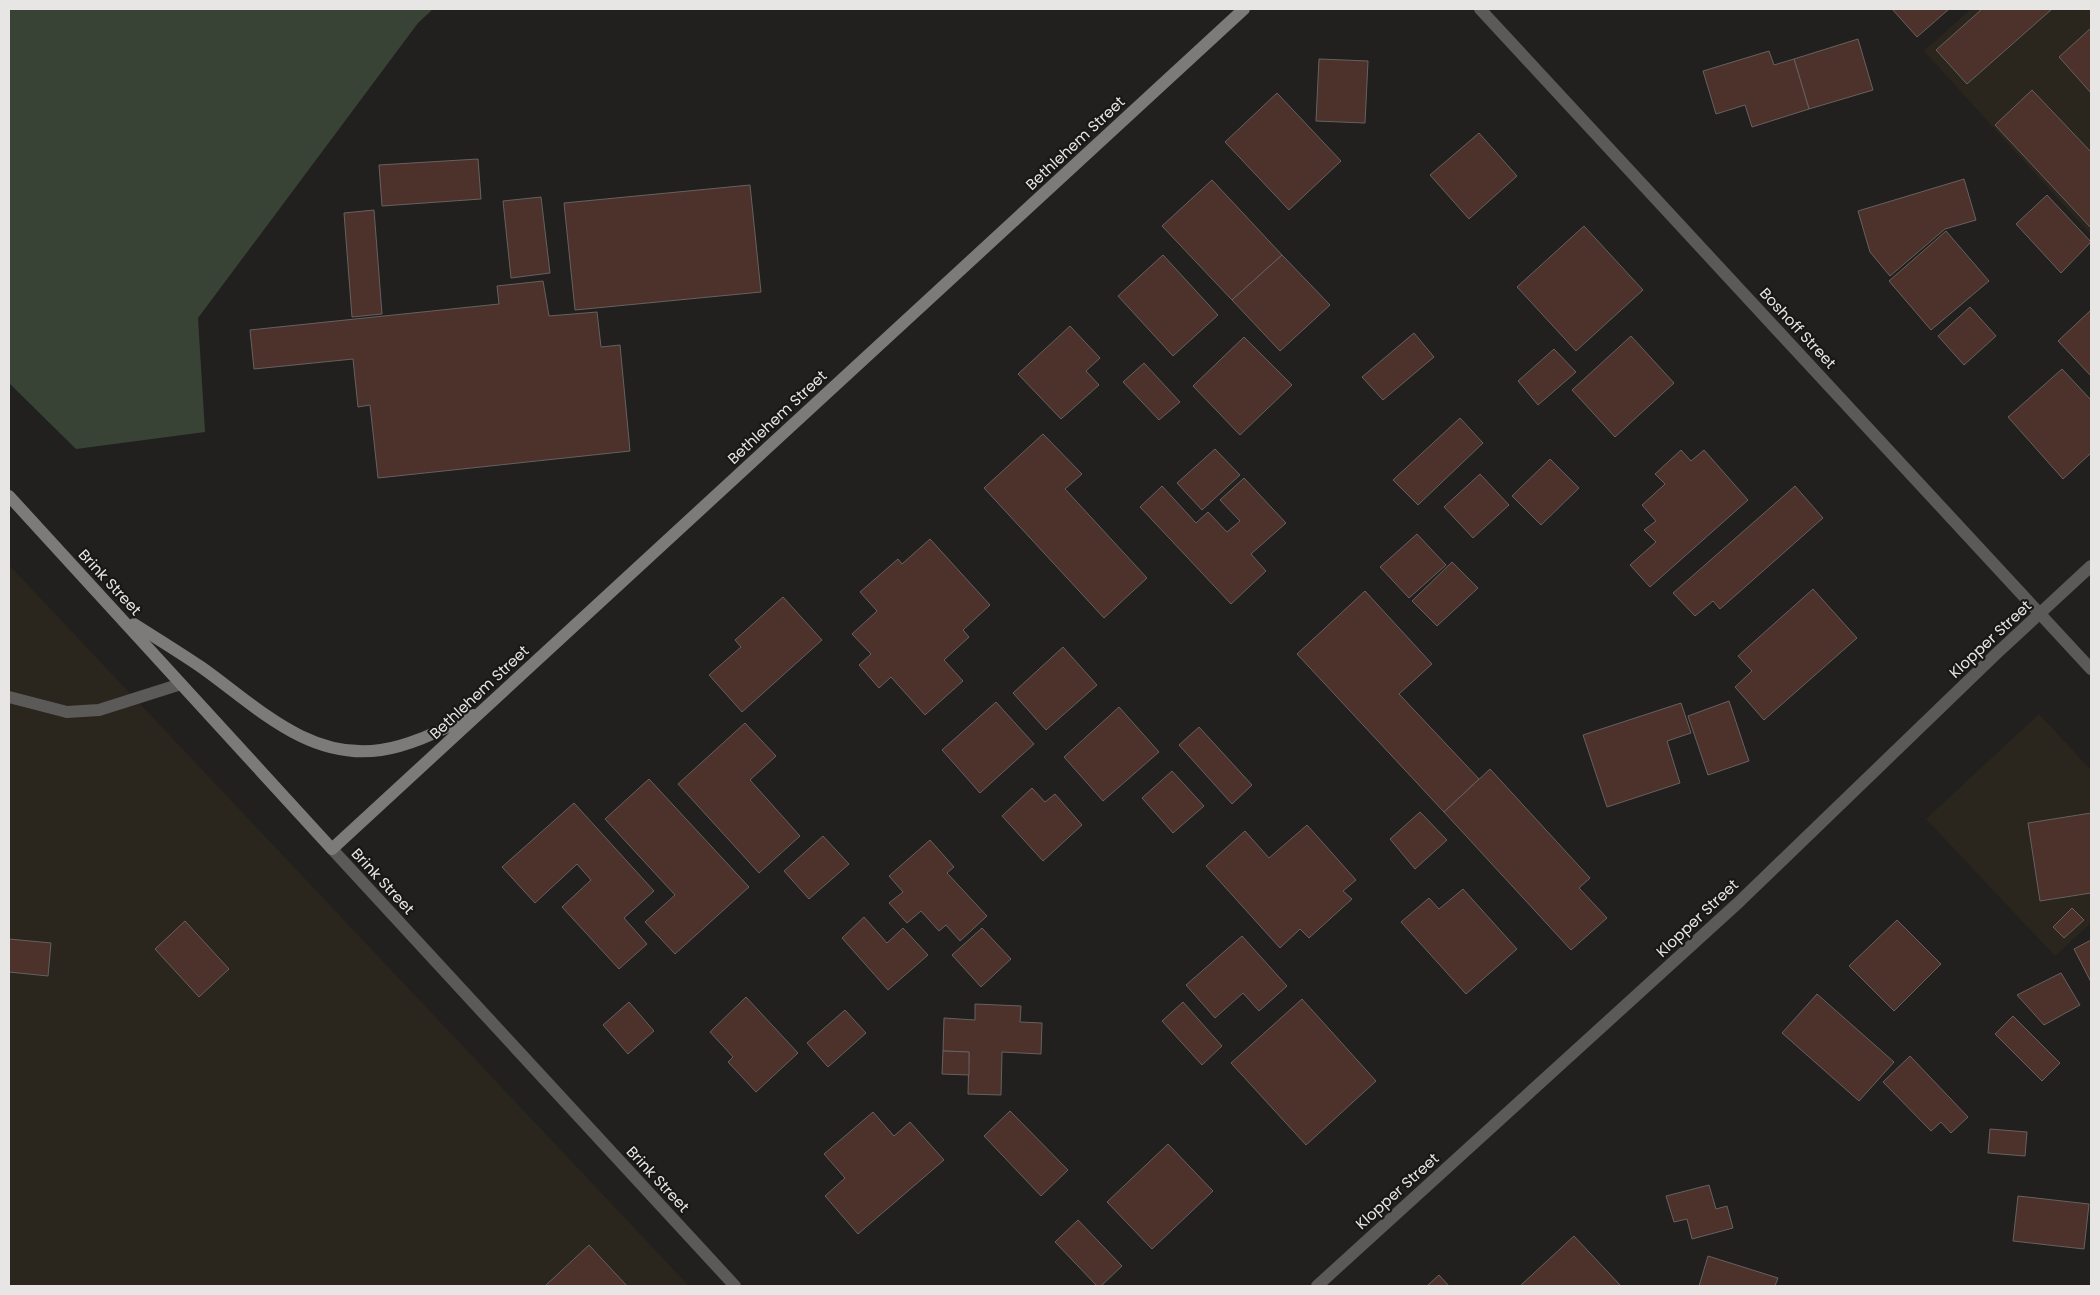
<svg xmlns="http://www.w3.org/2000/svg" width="2100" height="1295" font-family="Poppins,sans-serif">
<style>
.built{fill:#2a251d}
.grass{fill:#384336}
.building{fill:#4d312b;stroke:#666160}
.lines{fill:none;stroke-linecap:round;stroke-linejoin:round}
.lane{stroke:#5c5a59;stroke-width:12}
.street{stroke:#5c5a59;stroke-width:12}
.secondary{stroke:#7d7b79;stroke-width:12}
.labels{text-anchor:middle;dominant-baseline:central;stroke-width:4.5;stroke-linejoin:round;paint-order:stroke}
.street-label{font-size:15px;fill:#e7e6e4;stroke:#191715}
</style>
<rect width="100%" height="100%" fill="#22201e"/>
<g class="built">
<polygon points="1971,9 2091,9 2091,235 1924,51"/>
<polygon points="9,565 689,1286 9,1286"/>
<polygon points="2039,714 2091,770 2091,923 2055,956 1926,819"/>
</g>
<polygon class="grass" points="9,9 433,9 418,23 198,318 205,432 76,449 9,383"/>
<g class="building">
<polygon points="1892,9 1949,9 1917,37"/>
<polygon points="1982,9 2052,9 1967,84 1936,50"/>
<polygon points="2091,28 2091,93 2059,57"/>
<polygon points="1858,39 1873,90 1809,109 1794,59"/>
<polygon points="1769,51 1774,65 1794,59 1809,109 1752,127 1745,105 1716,114 1703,71"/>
<polygon points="1319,59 1368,61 1365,123 1316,121"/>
<polygon points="2032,90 2091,152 2091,228 1995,125"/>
<polygon points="1277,93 1341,161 1289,210 1225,142"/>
<polygon points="1479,133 1517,176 1469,219 1430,175"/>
<polygon points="478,159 481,199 382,206 379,165"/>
<polygon points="1964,179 1976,220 1945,229 1890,276 1870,252 1858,211"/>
<polygon points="1212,180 1282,255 1232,300 1162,226"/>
<polygon points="750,185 761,292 575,310 564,203"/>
<polygon points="2047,195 2091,242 2061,273 2016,224"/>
<polygon points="541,197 550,273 511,278 503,201"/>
<polygon points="374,210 382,314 352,317 344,213"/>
<polygon points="1584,226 1643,290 1576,351 1517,287"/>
<polygon points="1946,231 1989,281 1931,330 1889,281"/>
<polygon points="1163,255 1218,315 1173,356 1118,296"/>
<polygon points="1282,255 1330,305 1280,351 1232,300"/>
<polygon points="543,281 549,316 597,312 601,347 620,345 630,451 378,478 370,405 358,407 353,359 254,369 250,330 499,304 497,286"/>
<polygon points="1970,307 1996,336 1964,365 1938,336"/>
<polygon points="2091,310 2091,376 2058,341"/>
<polygon points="1070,326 1100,358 1086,371 1099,385 1061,419 1018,374"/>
<polygon points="1414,333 1434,357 1383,400 1362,377"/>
<polygon points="1631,336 1674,383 1615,437 1572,390"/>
<polygon points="1244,337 1292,385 1240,435 1193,386"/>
<polygon points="1554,349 1576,372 1538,405 1518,381"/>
<polygon points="1144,363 1180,402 1159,420 1123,382"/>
<polygon points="2062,369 2091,400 2091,453 2063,479 2008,417"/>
<polygon points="1460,418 1483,443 1418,505 1393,480"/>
<polygon points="1043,434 1082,474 1065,489 1147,578 1104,618 984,488"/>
<polygon points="1215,449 1240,475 1202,510 1177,483"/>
<polygon points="1681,450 1691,461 1704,450 1748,500 1650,587 1630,565 1656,542 1644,530 1656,521 1642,505 1665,484 1655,474"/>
<polygon points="1550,459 1579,488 1541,525 1512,496"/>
<polygon points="1480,474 1509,505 1473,538 1444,507"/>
<polygon points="1244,478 1286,523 1251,554 1266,571 1231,604 1140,507 1162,486 1196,523 1208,512 1227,532 1240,521 1220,500"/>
<polygon points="1795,486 1823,518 1720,609 1713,601 1695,616 1673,593"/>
<polygon points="1417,534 1446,565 1409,598 1380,567"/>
<polygon points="930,539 990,605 963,630 969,637 944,660 963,681 925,715 891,677 879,688 859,665 871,654 852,634 877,611 860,592 898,559 902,564"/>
<polygon points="1452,562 1478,588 1437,626 1412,601"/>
<polygon points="1813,589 1857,638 1764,720 1735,687 1752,671 1738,656"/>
<polygon points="1365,591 1432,664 1399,694 1479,779 1444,812 1297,654"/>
<polygon points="783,597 822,640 742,712 709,675 741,647 735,640"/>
<polygon points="1063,647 1097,685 1046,730 1013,693"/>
<polygon points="1729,701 1749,761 1708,775 1688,716"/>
<polygon points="996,702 1034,744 980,793 942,750"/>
<polygon points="1681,703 1691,733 1667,741 1680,783 1607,807 1583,735"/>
<polygon points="1119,707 1159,752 1103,801 1064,757"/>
<polygon points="745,723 776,756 750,780 800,836 759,873 678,784"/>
<polygon points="1199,727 1252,785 1232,804 1179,745"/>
<polygon points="1490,769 1590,878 1579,888 1607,918 1571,950 1444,812"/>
<polygon points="1172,771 1204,806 1173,833 1142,798"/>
<polygon points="649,779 749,887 675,954 645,922 675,895 605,819"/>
<polygon points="1032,788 1045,802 1055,794 1082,825 1043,861 1002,816"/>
<polygon points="574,803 654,891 624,918 647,944 619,969 562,907 591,880 577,864 535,903 502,867"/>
<polygon points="1420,812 1447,840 1415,869 1390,839"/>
<polygon points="2091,813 2091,893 2040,901 2028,823"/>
<polygon points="1307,825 1356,880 1343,891 1352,899 1309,938 1300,929 1280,948 1206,866 1245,831 1269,858"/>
<polygon points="823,836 849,864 809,899 784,871"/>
<polygon points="930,840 954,867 947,873 987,916 960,941 946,925 939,931 921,911 907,923 889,903 903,892 889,876"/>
<polygon points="1463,889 1517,949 1466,994 1401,922 1429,898 1439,909"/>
<polygon points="2072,908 2084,920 2064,938 2053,927"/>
<polygon points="864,917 887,943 903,928 928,955 888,990 842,938"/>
<polygon points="1897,920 1941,964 1894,1011 1849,966"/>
<polygon points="185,921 229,969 199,997 155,949"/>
<polygon points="982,928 1011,959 981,987 952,955"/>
<polygon points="1242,936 1287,986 1259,1011 1243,993 1215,1018 1186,985"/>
<polygon points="9,939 51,943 48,976 9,972"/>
<polygon points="2091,940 2091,982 2074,949"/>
<polygon points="2061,973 2080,1005 2044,1025 2017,995"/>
<polygon points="1817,994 1894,1062 1859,1101 1782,1033"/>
<polygon points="746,997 798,1053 756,1092 728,1062 733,1057 710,1032"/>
<polygon points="1302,999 1376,1081 1306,1145 1231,1063"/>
<polygon points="629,1002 654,1031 628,1054 603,1025"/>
<polygon points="1183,1002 1222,1046 1202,1065 1162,1021"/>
<polygon points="975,1004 1021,1006 1020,1022 1042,1023 1041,1054 1002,1052 1001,1095 968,1094 969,1052 943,1051 944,1018 975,1020"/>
<polygon points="845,1010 866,1033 828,1067 807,1043"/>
<polygon points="2013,1016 2060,1063 2042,1081 1995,1034"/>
<polygon points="943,1051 969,1052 969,1075 942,1074"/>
<polygon points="1910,1056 1968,1117 1951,1133 1941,1122 1931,1131 1883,1082"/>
<polygon points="1010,1111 1068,1170 1041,1196 984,1136"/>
<polygon points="873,1112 894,1136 910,1122 944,1160 858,1234 825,1196 845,1178 824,1154"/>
<polygon points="1990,1129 2027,1132 2025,1156 1988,1153"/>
<polygon points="1168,1144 1213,1191 1152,1249 1107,1202"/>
<polygon points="1709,1185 1716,1209 1727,1206 1733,1228 1692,1239 1687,1219 1674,1222 1666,1196"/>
<polygon points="2018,1196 2089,1204 2084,1249 2013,1241"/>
<polygon points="1078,1220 1122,1266 1101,1286 1097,1286 1055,1242"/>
<polygon points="1574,1236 1621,1286 1520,1286"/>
<polygon points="589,1245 627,1286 545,1286"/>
<polygon points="1708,1256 1778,1278 1775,1286 1699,1286"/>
<polygon points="1439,1275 1449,1286 1427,1286"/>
</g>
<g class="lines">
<polyline class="lane" points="9,697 67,712 99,710 181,684"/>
<g class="street">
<polyline points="1480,9 2091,669"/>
<polyline points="332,849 735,1286"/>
<polyline points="1317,1286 1739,902 1996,654 2091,566"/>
</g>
<g class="secondary">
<polyline points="9,496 332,849 1244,9"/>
<path d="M134,624C156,638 179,652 201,667C255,705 308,761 381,750C413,745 443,729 473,715"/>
</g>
</g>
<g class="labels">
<g class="street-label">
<text transform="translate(1075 143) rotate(-43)">Bethlehem Street</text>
<text transform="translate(1798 328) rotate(47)">Boshoff Street</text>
<text transform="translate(777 417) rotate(-43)">Bethlehem Street</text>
<text transform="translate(110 582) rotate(47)">Brink Street</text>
<text transform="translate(1990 639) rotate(-43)">Klopper Street</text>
<text transform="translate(479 692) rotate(-43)">Bethlehem Street</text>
<text transform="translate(383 881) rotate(47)">Brink Street</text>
<text transform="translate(1697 918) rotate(-43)">Klopper Street</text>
<text transform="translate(658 1179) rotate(47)">Brink Street</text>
<text transform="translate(1397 1191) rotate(-42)">Klopper Street</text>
</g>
</g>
<rect width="2100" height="1295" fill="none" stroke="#e7e6e4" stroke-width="20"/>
</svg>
